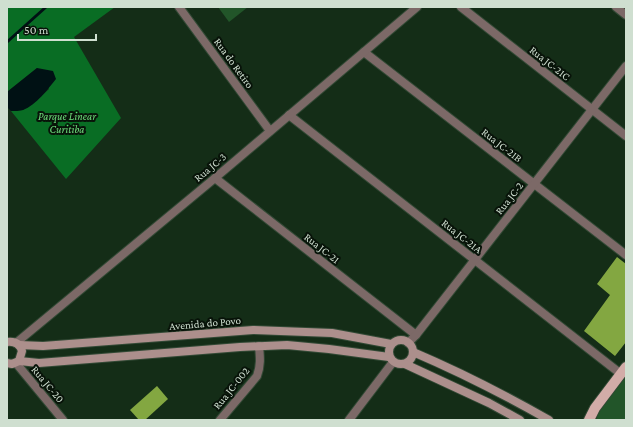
<svg xmlns="http://www.w3.org/2000/svg" width="633" height="427" font-family="'Crimson Pro',serif">
<style>
.green{fill:#225529}
.forest{fill:#096d24}
.water{fill:#001114}
.lines{fill:none;stroke-linecap:round;stroke-linejoin:round}
.stream{stroke:#001114;stroke-width:3}
.building{fill:#83a741}
.minor-casing{stroke:#324935;stroke-width:10}
.secondary-casing{stroke:#324935;stroke-width:10}
.primary-casing{stroke:#324935;stroke-width:12}
.minor{stroke:#7c6967;stroke-width:8}
.secondary{stroke:#ac8f8c;stroke-width:8}
.primary{stroke:#d2aca8;stroke-width:10}
.labels{text-anchor:middle;dominant-baseline:central;stroke-width:4;stroke-linejoin:round;paint-order:stroke}
.street-label{font-size:11px;fill:#cfdfd0;stroke:#081309}
.park-label{font-size:11px;font-style:italic;fill:#6edc7c;stroke:#081309}
</style>
<rect width="100%" height="100%" fill="#142d17"/>
<g class="green">
<polygon points="218,7 248,7 229,22"/>
<polygon points="626,374 626,420 596,420 599,411"/>
</g>
<polygon class="forest" points="7,7 115,7 74,37 121,118 66,179 11,111 23,110 37,100 49,89 37,68 7,92"/>
<path class="water" d="M37,68L53,71L56,79C48,89 36,105 23,110C20,111 14,111 11,111L7,107V92Z"/>
<g class="lines">
<polyline class="stream" points="7,42 46,7"/>
</g>
<g class="building">
<polygon points="617,257 626,264 626,342 615,356 584,331 610,295 597,284"/>
<polygon points="157,386 168,399 145,420 139,420 130,410"/>
</g>
<g class="lines">
<defs>
<g id="minor">
<polyline points="179,7 270,131"/>
<polyline points="461,7 626,136"/>
<polyline points="616,7 626,15"/>
<polyline points="364,52 626,255"/>
<polyline points="289,115 621,374"/>
<polyline points="215,178 416,335"/>
<polyline points="16,343 215,178 417,7"/>
<polyline points="408,343 416,335 626,66"/>
<polyline points="16,363 63,420"/>
<path d="M220,420L257,376C261,365 260,357 259,346"/>
<polyline points="349,420 393,362"/>
</g>
<g id="secondary">
<circle cx="401" cy="352" r="12"/>
<path d="M7,342C15,341 20,344 22,351L19,361L12,364L7,363"/>
<polyline points="19,345 43,346 253,330 332,333 391,344"/>
<path d="M413,352C460,372 505,395 549,420"/>
<polyline points="19,361 39,363 240,347 287,345 329,349 389,357"/>
<polyline points="405,364 489,403 520,420"/>
</g>
<polyline id="primary" points="589,420 595,408 626,367"/>
</defs>
<use href="#minor" class="minor-casing"/>
<use href="#secondary" class="secondary-casing"/>
<use href="#primary" class="primary-casing"/>
<use href="#minor" class="minor"/>
<use href="#secondary" class="secondary"/>
<use href="#primary" class="primary"/>
</g>
<g class="labels">
<g class="street-label">
<text transform="translate(234 63) rotate(54)">Rua do Retiro</text>
<text transform="translate(550 63) rotate(38)">Rua JC-21C</text>
<text transform="translate(502 145) rotate(38)">Rua JC-21B</text>
<text transform="translate(210 167) rotate(-40)">Rua JC-3</text>
<text transform="translate(509 198) rotate(-52)">Rua JC-2</text>
<text transform="translate(462 236) rotate(38)">Rua JC-21A</text>
<text transform="translate(322 248) rotate(38)">Rua JC-21</text>
<text transform="translate(205 323) rotate(-5)">Avenida do Povo</text>
<text transform="translate(48 384) rotate(50)">Rua JC-20</text>
<text transform="translate(231 388) rotate(-51)">Rua JC-002</text>
</g>
<g class="park-label">
<text x="67" y="116">Parque Linear<tspan x="67" dy="13">Curitiba</tspan></text>
</g>
</g>
<rect width="633" height="427" fill="none" stroke="#cfdfd0" stroke-width="16"/>
<path d="M18 34v6h78v-6" fill="none" stroke="#cfdfd0" stroke-width="2"/>
<text x="24" y="34" font-size="12" fill="#cfdfd0" stroke="#081309" stroke-width="3" paint-order="stroke">50 m</text>
</svg>
